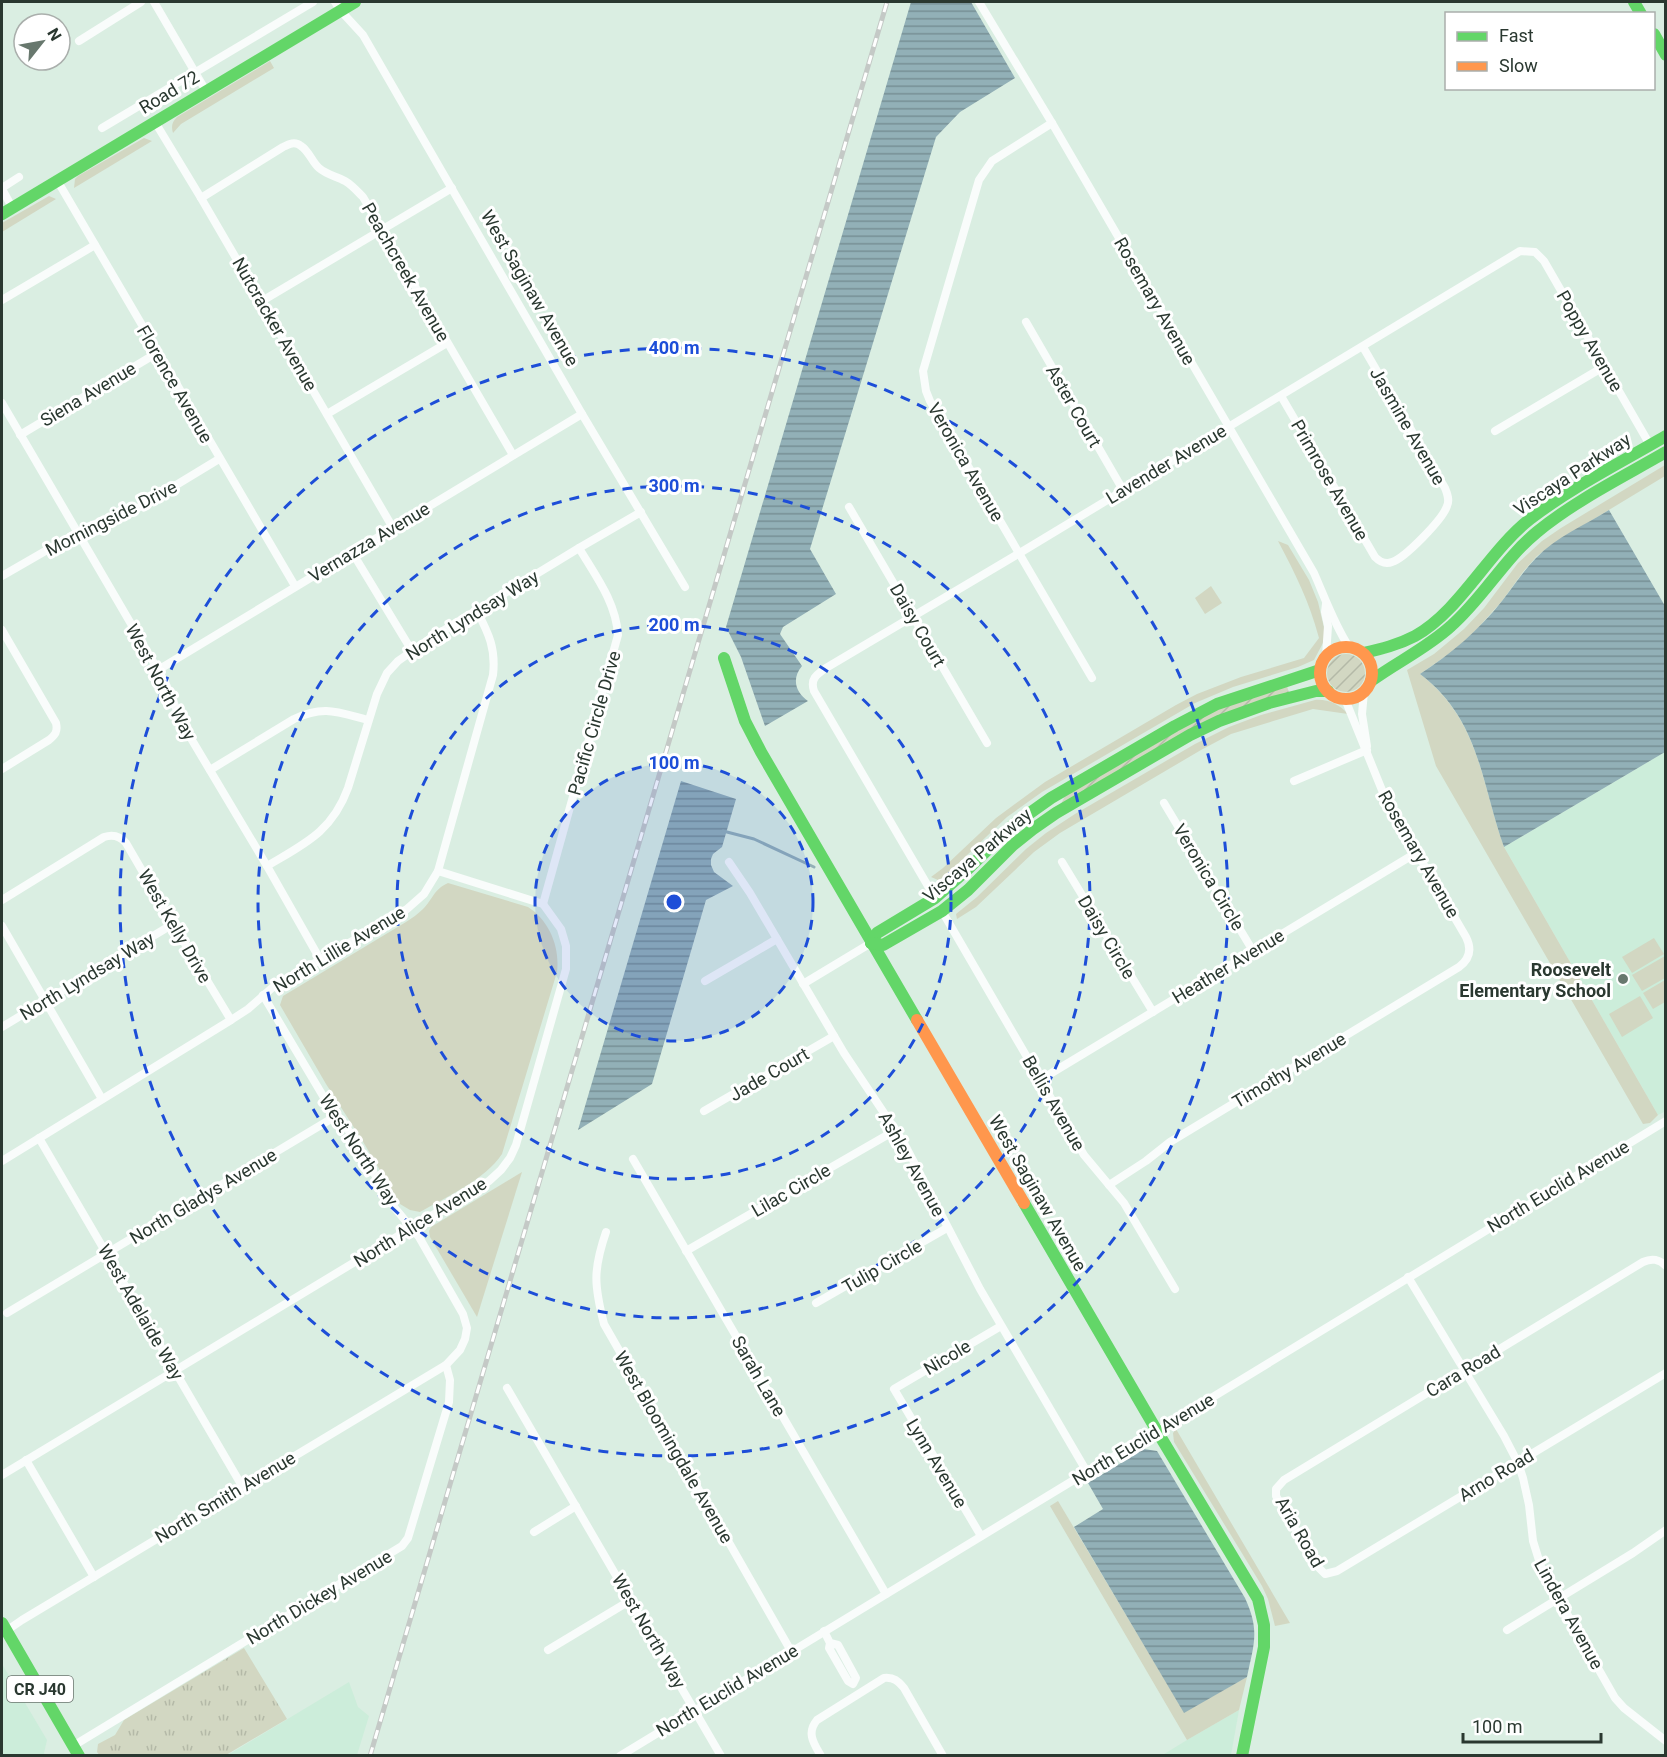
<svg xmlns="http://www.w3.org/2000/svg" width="1667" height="1757" font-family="Roboto,sans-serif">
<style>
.built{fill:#ccedda}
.grass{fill:url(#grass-tufts)}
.park{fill:#d2d7c2}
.garden{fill:url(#garden-furrows)}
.water{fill:url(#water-rules)}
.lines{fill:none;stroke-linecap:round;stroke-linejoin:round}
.stream{stroke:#92b0b7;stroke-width:3}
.street{stroke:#f9fcfb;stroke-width:8}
.fast{stroke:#63d668;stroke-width:12}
.slow{stroke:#ff974d;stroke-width:12}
.rail-casing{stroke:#c4c9c6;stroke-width:5}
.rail{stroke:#fff;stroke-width:3;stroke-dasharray:9;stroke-linecap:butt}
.ring{fill:none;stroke:#1d4ed8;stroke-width:3;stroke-dasharray:10 8}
.poi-dot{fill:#68786e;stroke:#fff;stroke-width:2}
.labels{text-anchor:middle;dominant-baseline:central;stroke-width:6;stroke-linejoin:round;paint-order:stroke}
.shield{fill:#fff;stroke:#6a746e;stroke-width:1.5}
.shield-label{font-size:16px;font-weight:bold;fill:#2a3830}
.street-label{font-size:18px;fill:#2a3830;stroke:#fff}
.poi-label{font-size:18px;font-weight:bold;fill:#2a3830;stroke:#fff;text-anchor:end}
.centre{fill:#1d4ed8;stroke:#fff;stroke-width:3}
.ring-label{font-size:18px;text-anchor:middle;font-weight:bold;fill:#1d4ed8;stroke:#fff;stroke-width:6;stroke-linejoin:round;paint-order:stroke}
</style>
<defs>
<pattern id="grass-tufts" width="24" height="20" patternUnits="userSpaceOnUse" patternTransform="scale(1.5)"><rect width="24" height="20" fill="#d2d7c2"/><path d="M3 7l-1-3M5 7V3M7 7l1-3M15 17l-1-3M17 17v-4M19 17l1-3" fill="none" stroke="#b4b9a7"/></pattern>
<pattern id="garden-furrows" width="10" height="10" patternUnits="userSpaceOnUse" patternTransform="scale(1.5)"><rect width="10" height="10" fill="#d2d7c2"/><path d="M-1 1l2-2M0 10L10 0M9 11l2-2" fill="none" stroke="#b4b9a7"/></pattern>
<pattern id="water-rules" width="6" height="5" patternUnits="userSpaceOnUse" patternTransform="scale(1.5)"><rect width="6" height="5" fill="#92b0b7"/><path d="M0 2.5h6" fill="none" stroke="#779095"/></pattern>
</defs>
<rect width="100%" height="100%" fill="#daeee2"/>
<g class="built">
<polygon points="1665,752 1666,1111 1658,1115 1504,847"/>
<polygon points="2,1664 47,1740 44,1753 45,1755 2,1755"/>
<polygon points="349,1682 358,1707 369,1716 357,1755 226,1756"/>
<polygon points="1239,1710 1231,1755 1161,1756 1187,1740"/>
</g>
<polygon class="grass" points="244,1648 287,1719 226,1755 100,1756 97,1752 98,1744 115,1735 124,1720"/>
<g class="park">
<path d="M270,61L274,68L181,124L173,133C171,126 172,122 177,117Z"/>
<polygon points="144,138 152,141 74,188 75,179 78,176"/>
<polygon points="49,196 56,199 2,232 2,223"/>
<path d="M1665,465V476L1556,542L1537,556L1523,572L1502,601L1476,630L1456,649L1420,674C1480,720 1481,783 1504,847L1658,1115L1650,1123L1643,1124L1436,766L1407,670L1434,654L1464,629L1484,608L1518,563L1542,541L1561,528Z"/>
<path d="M1278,541L1288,545L1309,580L1318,602L1325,632L1323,643L1314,660L1298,667L1233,687L1195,703L1042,792L1007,817L944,877L938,880L931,877L943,868L996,818L1045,782L1176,705L1197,694L1241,677L1304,658L1319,638C1309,601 1296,575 1278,541Z"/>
<polygon points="1211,586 1222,603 1205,614 1195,598"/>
<path d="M1315,700C1328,699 1339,704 1348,714L1313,709L1231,734L1201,750L1060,833L1034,852L976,907L957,919L956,914L977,897L1026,849L1046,833L1075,814L1195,744L1229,727L1261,715Z"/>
<path d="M448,883L528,907C550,921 560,948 557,972L502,1154C486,1179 446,1197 420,1212L410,1210L400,1204L362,1140L326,1084L280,1005L283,996L406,922C412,918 418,914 423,909C433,899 434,889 448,883Z"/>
<polygon points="1654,938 1664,954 1632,973 1622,957"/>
<polygon points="1665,956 1665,978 1642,991 1632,975"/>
<polygon points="1665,980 1665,1002 1653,1009 1643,993"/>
<polygon points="1640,996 1653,1018 1622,1037 1609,1014"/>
<polygon points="522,1172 477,1317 430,1237 429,1231 431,1227"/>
<polygon points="1176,1429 1290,1623 1275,1626 1268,1599 1262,1586 1174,1442 1173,1433"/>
<polygon points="1058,1501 1184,1712 1247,1677 1239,1710 1187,1740 1050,1506"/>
</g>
<g class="garden">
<circle cx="1346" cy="673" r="19"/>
<polygon points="1287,686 1289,693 1061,804 1065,796 1212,711"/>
</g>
<g class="water">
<path d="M911,2H971L1015,78L960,112L936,137L810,549L836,594L783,627L780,634L802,666C791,679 796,693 808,701L765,726L741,657L726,627Z"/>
<path d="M1609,510L1665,606V752L1504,847C1481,783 1480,719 1420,674C1451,654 1479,630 1502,601C1513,587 1523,571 1536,558C1556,537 1585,525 1609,510Z"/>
<polygon points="681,781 736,799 722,847 713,854 711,859 711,865 714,872 733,886 706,900 652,1084 578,1130"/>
<path d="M1144,1449L1157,1451L1245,1598C1260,1631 1254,1643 1247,1677L1184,1713L1074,1527L1103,1509L1088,1483Z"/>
</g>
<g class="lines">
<polyline class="stream" points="723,831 754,839 814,867"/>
<g class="street">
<polyline points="154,2 206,91"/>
<polyline points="335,2 340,10 363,35 582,414 685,587"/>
<path d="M979,2L1052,123L1314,573C1325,598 1334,624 1349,647"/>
<polyline points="79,41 141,2"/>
<polyline points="155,122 201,198 393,528"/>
<polyline points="1052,123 992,161 979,180 923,371 926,391 930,401 1092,678"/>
<polyline points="102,128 313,2"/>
<polyline points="57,180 295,586"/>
<polyline points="2,188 19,177"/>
<polyline points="2,189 12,207"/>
<path d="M201,198L283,147C289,144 295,141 301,146C309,151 312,162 319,168C327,175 336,176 345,181C352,185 357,191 363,197L513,455"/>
<polyline points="2,300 95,245"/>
<polyline points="262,301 452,188"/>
<polyline points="1026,322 1123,490"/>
<path d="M1281,396L1375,557C1380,562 1385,565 1392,562C1405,558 1443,519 1447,506C1450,500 1447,493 1445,488L1363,347"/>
<polyline points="2,403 165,682 183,725 267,866 321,961"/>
<polyline points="327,414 447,343"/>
<polyline points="1495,431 1605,366"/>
<polyline points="20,435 157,353"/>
<polyline points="849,507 987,743"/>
<polyline points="352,552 412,651"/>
<polyline points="2,576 87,527 140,507 219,459"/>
<polyline points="1326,604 1325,612 1328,626 1326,656"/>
<path d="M2,630L56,723C58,732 55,735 49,740L2,769"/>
<polyline points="158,670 582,414"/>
<polyline points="1364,692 1362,714 1367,746"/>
<path d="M210,770L294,719C324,705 337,712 368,720"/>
<polyline points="1294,781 1367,750"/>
<polyline points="1164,803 1253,951"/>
<polyline points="729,862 750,893 844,1053 904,1143 980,1289 1087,1472"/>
<polyline points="1062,862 1153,1012"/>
<path d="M267,866C304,844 332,832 348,788L377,694L387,673L398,661L428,640L579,548L641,512"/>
<path d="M935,898L814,691C810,679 816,675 826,668L1018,554L1520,251L1535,252L1544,261L1650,445"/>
<path d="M2,900L104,837C113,834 120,836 126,843L173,924L231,1020"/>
<path d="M543,904L618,635C616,602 595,575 579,548"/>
<polyline points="942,911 1084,1155 1124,1203 1175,1289"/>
<polyline points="2,926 102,1099"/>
<polyline points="705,981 777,939"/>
<polyline points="803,984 871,943"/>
<polyline points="2,1027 173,924"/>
<polyline points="1040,1080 1416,853"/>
<polyline points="704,1111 834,1036"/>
<polyline points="39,1138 242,1486"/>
<polyline points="633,1159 886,1594"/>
<path d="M2,1161L231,1020L248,1009L272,988L407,909L424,894L438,871L493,675C496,649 489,634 477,611"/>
<path d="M1109,1185L1146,1161L1170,1142L1459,967C1470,959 1472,949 1466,937L1386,800L1345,699"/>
<path d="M606,1232C593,1270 594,1285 604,1324L791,1651"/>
<polyline points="686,1251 896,1130"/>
<path d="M1666,1266C1659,1259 1652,1258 1643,1262L1284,1480L1276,1489V1496L1316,1565L1325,1574L1337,1571L1666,1373"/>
<polyline points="1408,1277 1504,1436 1518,1463 1523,1478 1529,1505 1533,1541 1542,1570 1615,1698 1624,1708 1666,1741"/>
<polyline points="816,1303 947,1228"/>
<polyline points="7,1313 336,1116"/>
<polyline points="507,1388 721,1756"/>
<polyline points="26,1460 94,1577"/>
<polyline points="2,1475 489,1181 501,1170 510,1158 516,1145 566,969 566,946 561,929 543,904 438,871"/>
<polyline points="534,1532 576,1506"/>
<polyline points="981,1536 894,1389 1001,1326"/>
<polyline points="1507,1630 1633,1553 1666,1530"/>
<polyline points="6,1631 22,1620 446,1365 460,1350 465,1339 467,1328 463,1314 419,1237 394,1207 349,1131 326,1101 263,995"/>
<polyline points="824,1631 830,1643 829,1648 848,1681 853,1684 856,1678 838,1645 830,1643"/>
<polyline points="548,1650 631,1600"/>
<polyline points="73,1746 402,1546 408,1538 449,1402 450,1380 446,1365"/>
<polyline points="620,1756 1087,1472 1157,1431 1666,1121"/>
<path d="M821,1756C814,1744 806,1733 817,1720L884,1678C894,1677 898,1681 904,1688L943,1756"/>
</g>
<g class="fast">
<polyline points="1634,2 1641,14"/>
<polyline points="1654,34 1666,55"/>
<polyline points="2,214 355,2"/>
<path d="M1363,653C1381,649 1398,645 1415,636C1460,611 1488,552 1530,519C1572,487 1620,463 1666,436"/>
<polyline points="724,658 745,721 761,752 917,1020"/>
<path d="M1371,681C1397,662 1427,648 1451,626C1483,598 1504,559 1537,532C1576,500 1623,477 1666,452"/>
<polyline points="871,943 877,933 935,898 969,868 1013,825 1051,798 1175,726 1217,704 1320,670"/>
<polyline points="871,943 883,945 942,911 968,890 1013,845 1033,829 1056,813 1190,735 1219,721 1269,703 1316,691 1328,691"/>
<polyline points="1024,1203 1157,1431 1258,1599 1264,1625 1264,1647 1242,1756"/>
<polyline points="2,1623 79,1756"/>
</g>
<g class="slow">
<circle cx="1346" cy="673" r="26"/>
<polyline points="917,1020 1024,1203"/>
</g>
<defs>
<polyline id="rail" points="370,1756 887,2"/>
</defs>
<use href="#rail" class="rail-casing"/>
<use href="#rail" class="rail"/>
</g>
<circle cx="674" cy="902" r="139" fill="#1d4ed8" fill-opacity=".12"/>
<g class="ring">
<circle cx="674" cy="902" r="139"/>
<circle cx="674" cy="902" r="277"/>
<circle cx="674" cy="902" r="416"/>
<circle cx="674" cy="902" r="554"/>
</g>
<circle class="poi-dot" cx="1623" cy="979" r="6"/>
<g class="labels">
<rect class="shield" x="7" y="1676" width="66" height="26" rx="4.5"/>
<g class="shield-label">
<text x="40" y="1689">CR J40</text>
</g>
<g class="street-label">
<text transform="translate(169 92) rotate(-31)">Road 72</text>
<text transform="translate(406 272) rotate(60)">Peachcreek Avenue</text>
<text transform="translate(530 288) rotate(60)">West Saginaw Avenue</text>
<text transform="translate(1155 301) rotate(60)">Rosemary Avenue</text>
<text transform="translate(275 324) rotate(60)">Nutcracker Avenue</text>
<text transform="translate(1590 341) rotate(60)">Poppy Avenue</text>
<text transform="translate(175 384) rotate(60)">Florence Avenue</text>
<text transform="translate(88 394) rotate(-31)">Siena Avenue</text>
<text transform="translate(1074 406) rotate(60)">Aster Court</text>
<text transform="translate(1408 426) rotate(60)">Jasmine Avenue</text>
<text transform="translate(966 462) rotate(60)">Veronica Avenue</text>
<text transform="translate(1166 464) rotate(-31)">Lavender Avenue</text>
<text transform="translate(1572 474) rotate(-33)">Viscaya Parkway</text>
<text transform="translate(1330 480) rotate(60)">Primrose Avenue</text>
<text transform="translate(111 518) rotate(-27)">Morningside Drive</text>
<text transform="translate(369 542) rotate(-31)">Vernazza Avenue</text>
<text transform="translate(472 615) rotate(-32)">North Lyndsay Way</text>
<text transform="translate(918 625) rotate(60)">Daisy Court</text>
<text transform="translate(161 682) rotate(62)">West North Way</text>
<text transform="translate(594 723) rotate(-74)">Pacific Circle Drive</text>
<text transform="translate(1419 854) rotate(60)">Rosemary Avenue</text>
<text transform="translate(977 855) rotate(-40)">Viscaya Parkway</text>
<text transform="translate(1209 877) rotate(59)">Veronica Circle</text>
<text transform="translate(175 926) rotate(60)">West Kelly Drive</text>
<text transform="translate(1107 937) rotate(59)">Daisy Circle</text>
<text transform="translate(339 949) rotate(-31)">North Lillie Avenue</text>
<text transform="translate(1228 966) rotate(-31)">Heather Avenue</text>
<text transform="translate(87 976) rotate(-31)">North Lyndsay Way</text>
<text transform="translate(1289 1070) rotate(-31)">Timothy Avenue</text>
<text transform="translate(769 1074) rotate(-30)">Jade Court</text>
<text transform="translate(1054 1103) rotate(60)">Bellis Avenue</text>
<text transform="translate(359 1150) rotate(57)">West North Way</text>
<text transform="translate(912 1164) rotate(61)">Ashley Avenue</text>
<text transform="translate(1558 1186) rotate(-31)">North Euclid Avenue</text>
<text transform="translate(791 1190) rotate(-30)">Lilac Circle</text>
<text transform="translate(1038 1193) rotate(60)">West Saginaw Avenue</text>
<text transform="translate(203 1196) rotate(-31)">North Gladys Avenue</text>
<text transform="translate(420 1222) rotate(-32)">North Alice Avenue</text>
<text transform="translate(882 1266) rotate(-30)">Tulip Circle</text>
<text transform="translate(141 1312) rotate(60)">West Adelaide Way</text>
<text transform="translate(947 1357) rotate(-31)">Nicole</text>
<text transform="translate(1463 1371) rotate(-31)">Cara Road</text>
<text transform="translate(759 1376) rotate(60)">Sarah Lane</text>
<text transform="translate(1143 1439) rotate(-31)">North Euclid Avenue</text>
<text transform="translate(674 1447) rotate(60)">West Bloomingdale Avenue</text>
<text transform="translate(937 1463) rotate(59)">Lynn Avenue</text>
<text transform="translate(1496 1475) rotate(-31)">Arno Road</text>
<text transform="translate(225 1497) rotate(-31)">North Smith Avenue</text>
<text transform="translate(1300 1532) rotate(60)">Aria Road</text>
<text transform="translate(319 1597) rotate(-31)">North Dickey Avenue</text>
<text transform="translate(1569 1614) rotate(61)">Lindera Avenue</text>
<text transform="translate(649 1631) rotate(60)">West North Way</text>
<text transform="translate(727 1690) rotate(-31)">North Euclid Avenue</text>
</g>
<g class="poi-label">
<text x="1611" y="969">Roosevelt<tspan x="1611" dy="21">Elementary School</tspan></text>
</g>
</g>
<circle cx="674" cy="902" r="9" class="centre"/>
<g class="ring-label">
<text x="674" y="354">400 m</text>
<text x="674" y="492">300 m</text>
<text x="674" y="631">200 m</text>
<text x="674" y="769">100 m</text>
</g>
<rect width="1667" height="1757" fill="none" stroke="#2a3830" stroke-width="6"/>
<rect x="1445" y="12" width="210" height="78" fill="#ffffff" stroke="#aaafac" stroke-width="1.5"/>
<rect x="1457" y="32" width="30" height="9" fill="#63d668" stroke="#aaafac" stroke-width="1.5"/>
<text x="1499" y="42" font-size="18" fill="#2a3830">Fast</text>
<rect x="1457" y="62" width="30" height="9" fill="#ff974d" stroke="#aaafac" stroke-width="1.5"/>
<text x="1499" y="72" font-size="18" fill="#2a3830">Slow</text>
<g transform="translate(42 42) rotate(59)"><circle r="28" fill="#ffffff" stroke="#aaafac" stroke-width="1.5"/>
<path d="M0-4.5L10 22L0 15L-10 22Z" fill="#68786e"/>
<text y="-9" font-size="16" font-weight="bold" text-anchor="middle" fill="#2a3830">N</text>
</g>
<path d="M1463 1733v9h138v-9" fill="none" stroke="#2a3830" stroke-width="3"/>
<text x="1472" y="1733" font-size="18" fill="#2a3830" stroke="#ffffff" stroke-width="4.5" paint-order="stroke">100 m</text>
</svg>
